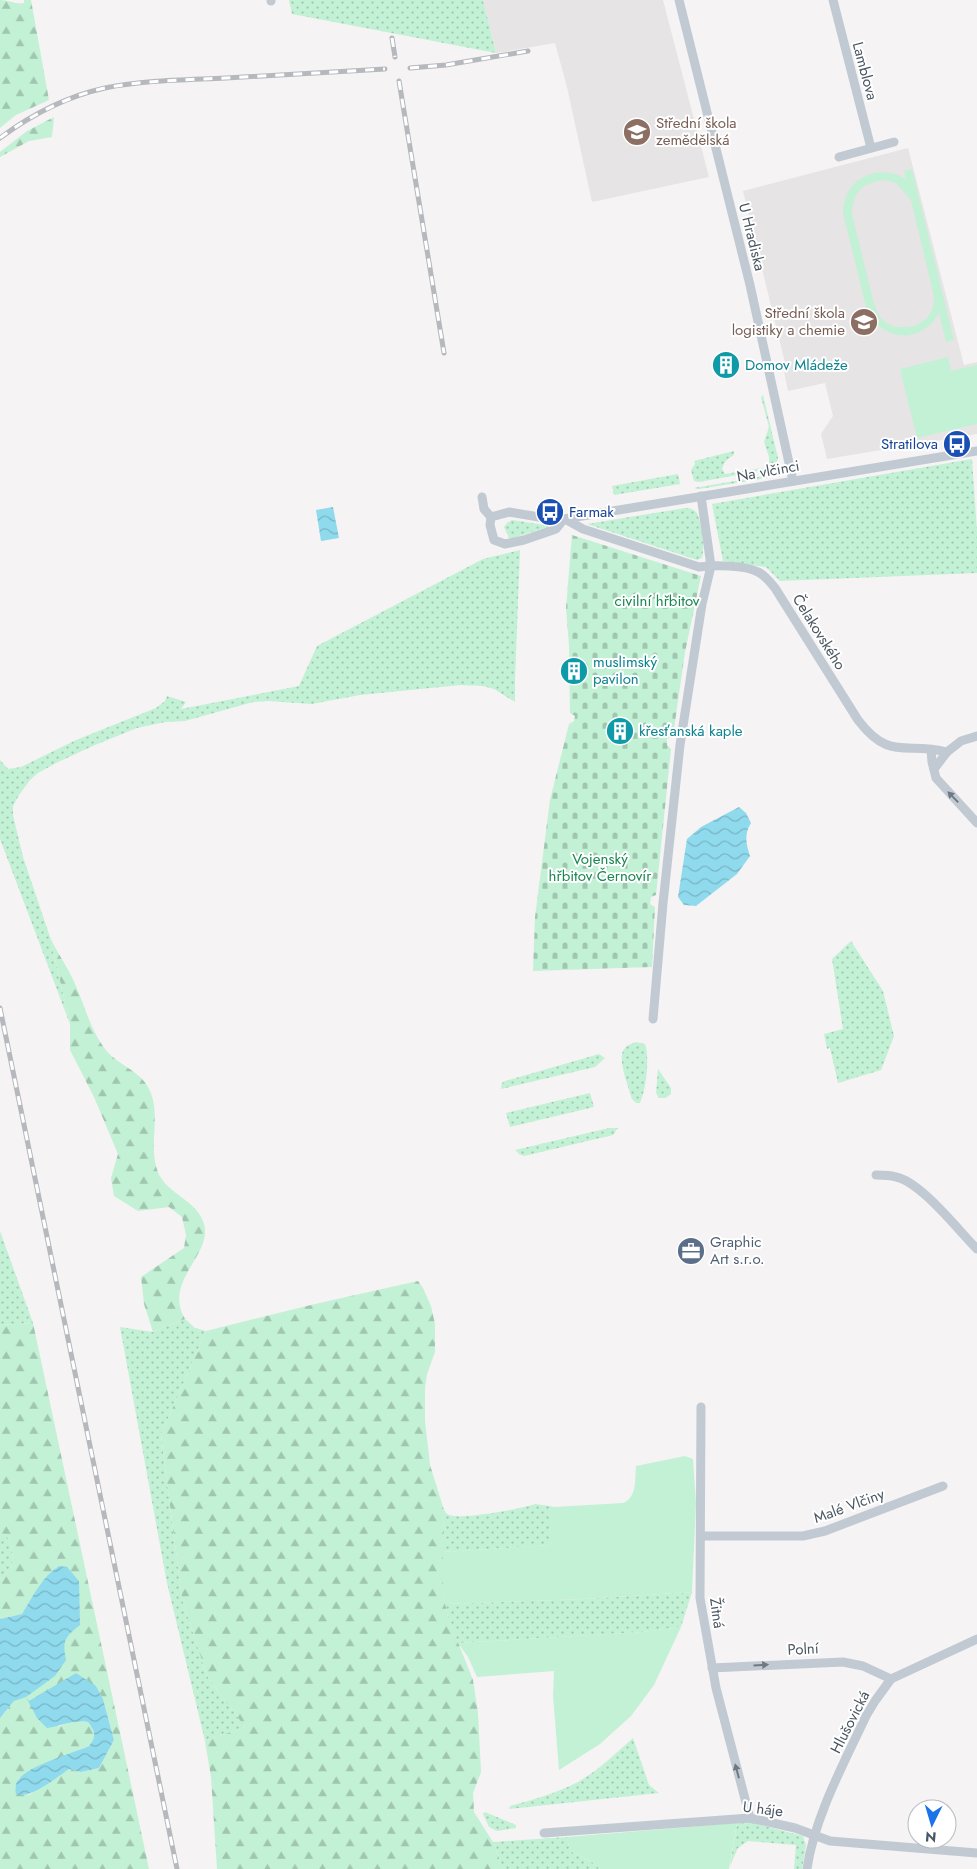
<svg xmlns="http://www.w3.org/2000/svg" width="977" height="1869" font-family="Jost,sans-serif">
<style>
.education{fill:#e6e4e5}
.grass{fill:url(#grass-dots)}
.forest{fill:url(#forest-firs);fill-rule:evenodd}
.cemetery{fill:url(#cemetery-stones)}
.garden{fill:#c3f1d5;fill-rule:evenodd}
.water{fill:url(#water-waves)}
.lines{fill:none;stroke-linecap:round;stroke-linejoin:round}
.street{stroke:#c1cad2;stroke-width:9}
.rail-casing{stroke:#b5b8bd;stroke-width:5}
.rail{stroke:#fff;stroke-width:3;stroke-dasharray:9;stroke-linecap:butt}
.oneway{fill:#6e7983}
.labels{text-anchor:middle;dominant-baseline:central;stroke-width:4;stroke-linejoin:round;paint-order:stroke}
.street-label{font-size:15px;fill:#4a5661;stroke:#fff}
.education-label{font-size:15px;fill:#785e54;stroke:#fff;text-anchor:start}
.culture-label{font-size:15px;fill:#0d838f;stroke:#fff;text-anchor:start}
.transit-label{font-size:15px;fill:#164399;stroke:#fff;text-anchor:end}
.park-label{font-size:15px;fill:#17864f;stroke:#fff}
.service-label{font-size:15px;fill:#4e5e75;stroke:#fff;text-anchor:start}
</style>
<defs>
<pattern id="grass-dots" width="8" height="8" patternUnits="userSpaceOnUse" patternTransform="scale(1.25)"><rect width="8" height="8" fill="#c3f1d5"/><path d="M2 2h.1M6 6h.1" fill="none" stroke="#a0c6b0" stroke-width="1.8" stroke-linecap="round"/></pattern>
<pattern id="forest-firs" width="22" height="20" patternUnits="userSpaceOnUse" patternTransform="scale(1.25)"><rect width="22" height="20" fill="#c3f1d5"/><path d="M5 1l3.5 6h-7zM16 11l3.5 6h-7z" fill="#a0c6b0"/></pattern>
<pattern id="cemetery-stones" width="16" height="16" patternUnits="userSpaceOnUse" patternTransform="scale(1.25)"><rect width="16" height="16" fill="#c3f1d5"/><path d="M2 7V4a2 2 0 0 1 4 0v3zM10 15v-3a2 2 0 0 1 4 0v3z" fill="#a0c6b0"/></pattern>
<pattern id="water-waves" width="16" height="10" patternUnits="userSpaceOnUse" patternTransform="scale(1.25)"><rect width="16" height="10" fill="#90daee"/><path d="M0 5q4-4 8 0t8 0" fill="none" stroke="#78b4c4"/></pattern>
</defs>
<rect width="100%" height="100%" fill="#f5f3f3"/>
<g class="education">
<polygon points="483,0 663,0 709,177 592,202 567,87 555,43 496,53"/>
<polygon points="908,148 964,365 977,362 977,434 827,459 821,434 833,416 825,383 788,391 784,372 787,371 743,191"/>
</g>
<g class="grass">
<polygon points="289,0 483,0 496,53 292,14"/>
<path d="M763,395L778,458L776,465L770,469L699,482L694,481L691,470L695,464L694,461L734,451V455C727,459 724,462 722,469L725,474L769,467V457L764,442L769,427L761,397Z"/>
<polygon points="972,459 977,531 977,573 780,581 766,567 723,561 712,504"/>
<polygon points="678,474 680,484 614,495 612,486"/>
<polygon points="776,474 767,478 699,489 694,488"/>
<path d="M685,508C689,508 694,509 696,512C702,519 705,550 702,558L697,560L587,524Z"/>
<polygon points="512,520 551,526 513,538 509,538 504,527 507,523"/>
<polygon points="520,550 515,680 515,702 494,689 483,686 461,685 360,695 312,704 268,701 253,702 185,721 165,722 137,728 95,745 56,763 38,773 30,780 19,795 13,806 13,815 23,857 50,937 70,1024 0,839 0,760 8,769 21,767 76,740 156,708 165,701 167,696 186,702 181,709 299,686 317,646 483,559"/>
<polygon points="851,941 883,991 894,1036 881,1070 838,1083 830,1048 827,1049 824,1034 843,1029 832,959"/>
<path d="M636,1042L645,1044C650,1058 646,1090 640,1103H636L632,1099C629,1088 618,1061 623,1051C626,1045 631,1044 636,1042Z"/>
<polygon points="599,1054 605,1058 595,1067 501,1089 502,1083 505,1081"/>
<polygon points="658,1069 671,1088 671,1094 665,1098 659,1098 656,1093"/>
<polygon points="590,1093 594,1107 510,1127 506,1113"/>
<polygon points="609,1128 618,1128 613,1135 524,1156 519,1154 515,1150"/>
<polygon points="0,1231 33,1323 0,1325"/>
<polygon points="185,1319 195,1328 206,1331 161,1435 182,1599 207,1676 245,1727 205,1741 167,1583 120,1327 153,1332"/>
<path d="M535,1504L549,1506L552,1545L443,1552L444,1510C446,1512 446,1514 449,1515C461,1520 521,1509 535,1504Z"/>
<path d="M0,1532C15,1538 13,1557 11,1570L0,1580Z"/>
<polygon points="692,1592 681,1627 642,1632 458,1643 448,1617 445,1604 584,1599"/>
<path d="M633,1738L649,1785L659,1793L509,1809L510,1806C532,1800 554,1794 574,1784C596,1773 615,1754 633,1738Z"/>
<polygon points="485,1812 516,1825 516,1828 497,1831 489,1827 483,1814"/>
<polygon points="750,1822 803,1836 806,1845 802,1869 794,1869 796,1845 748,1841 738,1848 730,1866 737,1823"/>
<polygon points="567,1837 570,1851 592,1862 600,1869 503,1869 493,1842"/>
</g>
<g class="forest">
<path d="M0,0C9,0 16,5 24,3V0H31L49,100L16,115L0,128Z"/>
<polygon points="54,117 52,137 29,141 0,157 0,152 27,131"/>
<path d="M50,937C57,953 68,967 75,984C85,1006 90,1029 105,1049C117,1065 140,1070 149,1089C163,1116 145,1151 161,1178C172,1195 195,1201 203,1221C216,1253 162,1280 185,1319L153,1332L144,1304L141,1277L184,1248L186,1235L182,1217L169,1207L138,1211L114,1196L111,1178L118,1154L94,1097L70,1050V1024Z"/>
<polygon points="418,1281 423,1288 431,1306 435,1324 435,1352 427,1374 425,1388 425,1421 430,1465 444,1510 443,1594 448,1617 473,1680 478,1713 481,1772 473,1793 474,1812 493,1842 503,1869 217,1869 211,1777 205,1741 245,1727 207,1676 182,1599 161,1435 206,1331 315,1304"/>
<path d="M33,1323L149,1869H0V1718L14,1701L26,1696L55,1676L67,1635L33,1596L22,1614L0,1619V1580L11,1570C13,1557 15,1538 0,1532V1325ZM96,1686L103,1699L114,1740L99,1768L81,1772L69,1769L29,1795L15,1788L19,1778L37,1767L89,1746C97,1736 95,1731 88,1722L74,1721L57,1727Z"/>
</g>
<polygon class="cemetery" points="572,535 701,576 685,652 673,736 667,739 667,745 671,749 656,895 651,897 650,904 655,907 652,967 533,971 535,917 550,800 569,724 574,721 575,716 570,713 569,645 566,608"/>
<g class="garden">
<path d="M912,169L954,340L946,342L939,313C935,318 932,325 926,328C904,345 874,331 866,307L843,213C843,179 878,162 906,179L904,171ZM886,180L896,183L911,200L933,292L934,301L932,310L927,318L917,325L909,327H894L885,322L879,316L874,304L852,214C853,191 863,182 886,180Z"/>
<polygon points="948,357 951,371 977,365 977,424 917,438 900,369"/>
<path d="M685,1456L693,1459L696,1503L692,1592L584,1599L445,1604L443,1594V1552L551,1545L549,1506L554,1507L623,1503C637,1498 635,1479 636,1466Z"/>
<polygon points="681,1627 654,1685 631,1716 600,1744 559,1770 553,1696 554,1671 477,1677 468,1657 458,1643 642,1632"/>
<polygon points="737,1823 729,1869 600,1869 592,1862 570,1851 567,1837"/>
</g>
<g class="water">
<polygon points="333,507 339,538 321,541 316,510"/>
<path d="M739,807L746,813L751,823C744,834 746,844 750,856L737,874L696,906L684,905L678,897L687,839L701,827Z"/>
<path d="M59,1566L67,1567L79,1581L80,1625C65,1637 62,1640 66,1660L55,1676L26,1697L29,1701L76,1673L96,1686L103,1699L114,1740L99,1768L81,1772L69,1769C57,1777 30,1800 16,1794C15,1789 15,1783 19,1779C28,1766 73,1753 89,1746C97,1736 95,1731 88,1722C71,1720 63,1726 47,1728L37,1718L26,1697L14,1701L0,1718V1619L22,1614C33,1596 42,1577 59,1566Z"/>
</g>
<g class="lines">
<g class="street">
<polyline points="271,0 271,1"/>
<polyline points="679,0 750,285 793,481"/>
<polyline points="833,0 871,148"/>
<polyline points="839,157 894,142"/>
<polyline points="482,497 484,509 491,517"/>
<polyline points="564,519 556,529 524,540 505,544 494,540 490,525 491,517 509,512 551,519 564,519 977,451"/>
<path d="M565,519L583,529L699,567C714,565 745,565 758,572C765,575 770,582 775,588L858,720C890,762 906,741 947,752L934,769"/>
<polyline points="931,750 932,762 936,778 977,823"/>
<polyline points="947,752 961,741 977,736"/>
<polyline points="653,1019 663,903 680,745 702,604 711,566 701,496"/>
<path d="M876,1175C883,1175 890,1175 896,1177C921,1182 958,1230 977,1249"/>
<polyline points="701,1407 700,1598 716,1688 750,1818"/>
<polyline points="701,1536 803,1536 825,1531 943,1486"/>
<polyline points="712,1668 843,1662 863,1666 891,1679"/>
<polyline points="544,1833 750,1818 795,1828 830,1841 977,1853"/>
<path d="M807,1869C814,1818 844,1763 866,1716L875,1701L891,1679L977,1639"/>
</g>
<defs>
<g id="rail">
<polyline points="392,38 395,57"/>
<polyline points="410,68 446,65 528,51"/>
<polyline points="399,81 444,353"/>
<path d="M0,138C31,115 68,96 105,88C145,80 186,80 226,78C279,75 332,72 385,69"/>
<polyline points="0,1008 177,1869"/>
</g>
</defs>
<use href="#rail" class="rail-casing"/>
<use href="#rail" class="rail"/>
</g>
<defs><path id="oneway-solid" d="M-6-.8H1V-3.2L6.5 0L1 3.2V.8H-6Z" transform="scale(1.25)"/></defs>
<g class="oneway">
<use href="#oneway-solid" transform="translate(953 797) rotate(-134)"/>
<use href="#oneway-solid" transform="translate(761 1665) rotate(-3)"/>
<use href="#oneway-solid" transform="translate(737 1771) rotate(-105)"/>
</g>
<defs>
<symbol id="school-disc" viewBox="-11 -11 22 22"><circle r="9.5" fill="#8d6e63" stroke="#fff"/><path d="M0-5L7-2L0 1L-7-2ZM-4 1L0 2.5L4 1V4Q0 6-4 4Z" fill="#fff"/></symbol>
<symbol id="building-disc" viewBox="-11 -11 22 22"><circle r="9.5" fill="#0f9aa8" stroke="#fff"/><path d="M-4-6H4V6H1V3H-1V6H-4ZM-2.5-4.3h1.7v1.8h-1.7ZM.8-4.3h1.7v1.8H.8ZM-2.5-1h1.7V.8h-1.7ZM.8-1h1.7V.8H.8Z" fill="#fff"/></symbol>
<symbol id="bus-disc" viewBox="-11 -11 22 22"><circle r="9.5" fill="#1a4fb4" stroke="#fff"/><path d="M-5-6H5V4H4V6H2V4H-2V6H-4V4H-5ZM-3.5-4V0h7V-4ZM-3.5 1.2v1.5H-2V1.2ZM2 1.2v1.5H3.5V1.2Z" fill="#fff"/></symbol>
<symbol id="office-disc" viewBox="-11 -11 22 22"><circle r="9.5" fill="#5c6f8a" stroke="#fff"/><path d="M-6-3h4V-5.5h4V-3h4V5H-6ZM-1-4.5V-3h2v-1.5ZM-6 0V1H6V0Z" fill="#fff"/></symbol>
</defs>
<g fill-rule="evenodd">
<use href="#school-disc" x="621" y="116" width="32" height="32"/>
<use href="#school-disc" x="848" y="306" width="32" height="32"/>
<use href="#building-disc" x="710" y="349" width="32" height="32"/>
<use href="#bus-disc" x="941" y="428" width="32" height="32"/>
<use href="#bus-disc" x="534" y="496" width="32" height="32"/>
<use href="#building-disc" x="558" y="655" width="32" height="32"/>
<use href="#building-disc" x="604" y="715" width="32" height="32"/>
<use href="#office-disc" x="675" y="1235" width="32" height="32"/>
</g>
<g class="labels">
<g class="street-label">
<text transform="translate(865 71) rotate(75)">Lamblova</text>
<text transform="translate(752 237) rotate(76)">U Hradiska</text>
<text transform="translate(768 471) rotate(-10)">Na vlčinci</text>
<text transform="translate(819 632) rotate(58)">Čelakovského</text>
<text transform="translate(849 1506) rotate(-20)">Malé Vlčiny</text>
<text transform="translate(717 1613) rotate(82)">Žitná</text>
<text transform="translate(803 1649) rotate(-3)">Polní</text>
<text transform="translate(850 1722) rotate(-63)">Hlušovická</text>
<text transform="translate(763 1809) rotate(7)">U háje</text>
</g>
<g class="education-label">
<text x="656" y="123">Střední škola<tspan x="656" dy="17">zemědělská</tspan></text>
<text x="845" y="313" text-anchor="end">Střední škola<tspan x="845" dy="17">logistiky a chemie</tspan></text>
</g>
<g class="culture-label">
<text x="745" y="365">Domov Mládeže</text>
<text x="593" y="662">muslimský<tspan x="593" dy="17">pavilon</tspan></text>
<text x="639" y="731">křesťanská kaple</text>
</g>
<g class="transit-label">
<text x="938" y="444">Stratilova</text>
<text x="569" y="512" text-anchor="start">Farmak</text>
</g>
<g class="park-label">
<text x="657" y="601">civilní hřbitov</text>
<text x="600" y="859">Vojenský<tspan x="600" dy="17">hřbitov Černovír</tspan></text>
</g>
<g class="service-label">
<text x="710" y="1242">Graphic<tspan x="710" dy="17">Art s.r.o.</tspan></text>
</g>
</g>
<g transform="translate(932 1824) rotate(185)"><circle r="24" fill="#ffffff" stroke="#b7bbc0"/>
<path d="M0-4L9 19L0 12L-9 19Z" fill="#1a73e8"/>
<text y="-8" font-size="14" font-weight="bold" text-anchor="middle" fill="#4a5661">N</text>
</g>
</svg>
